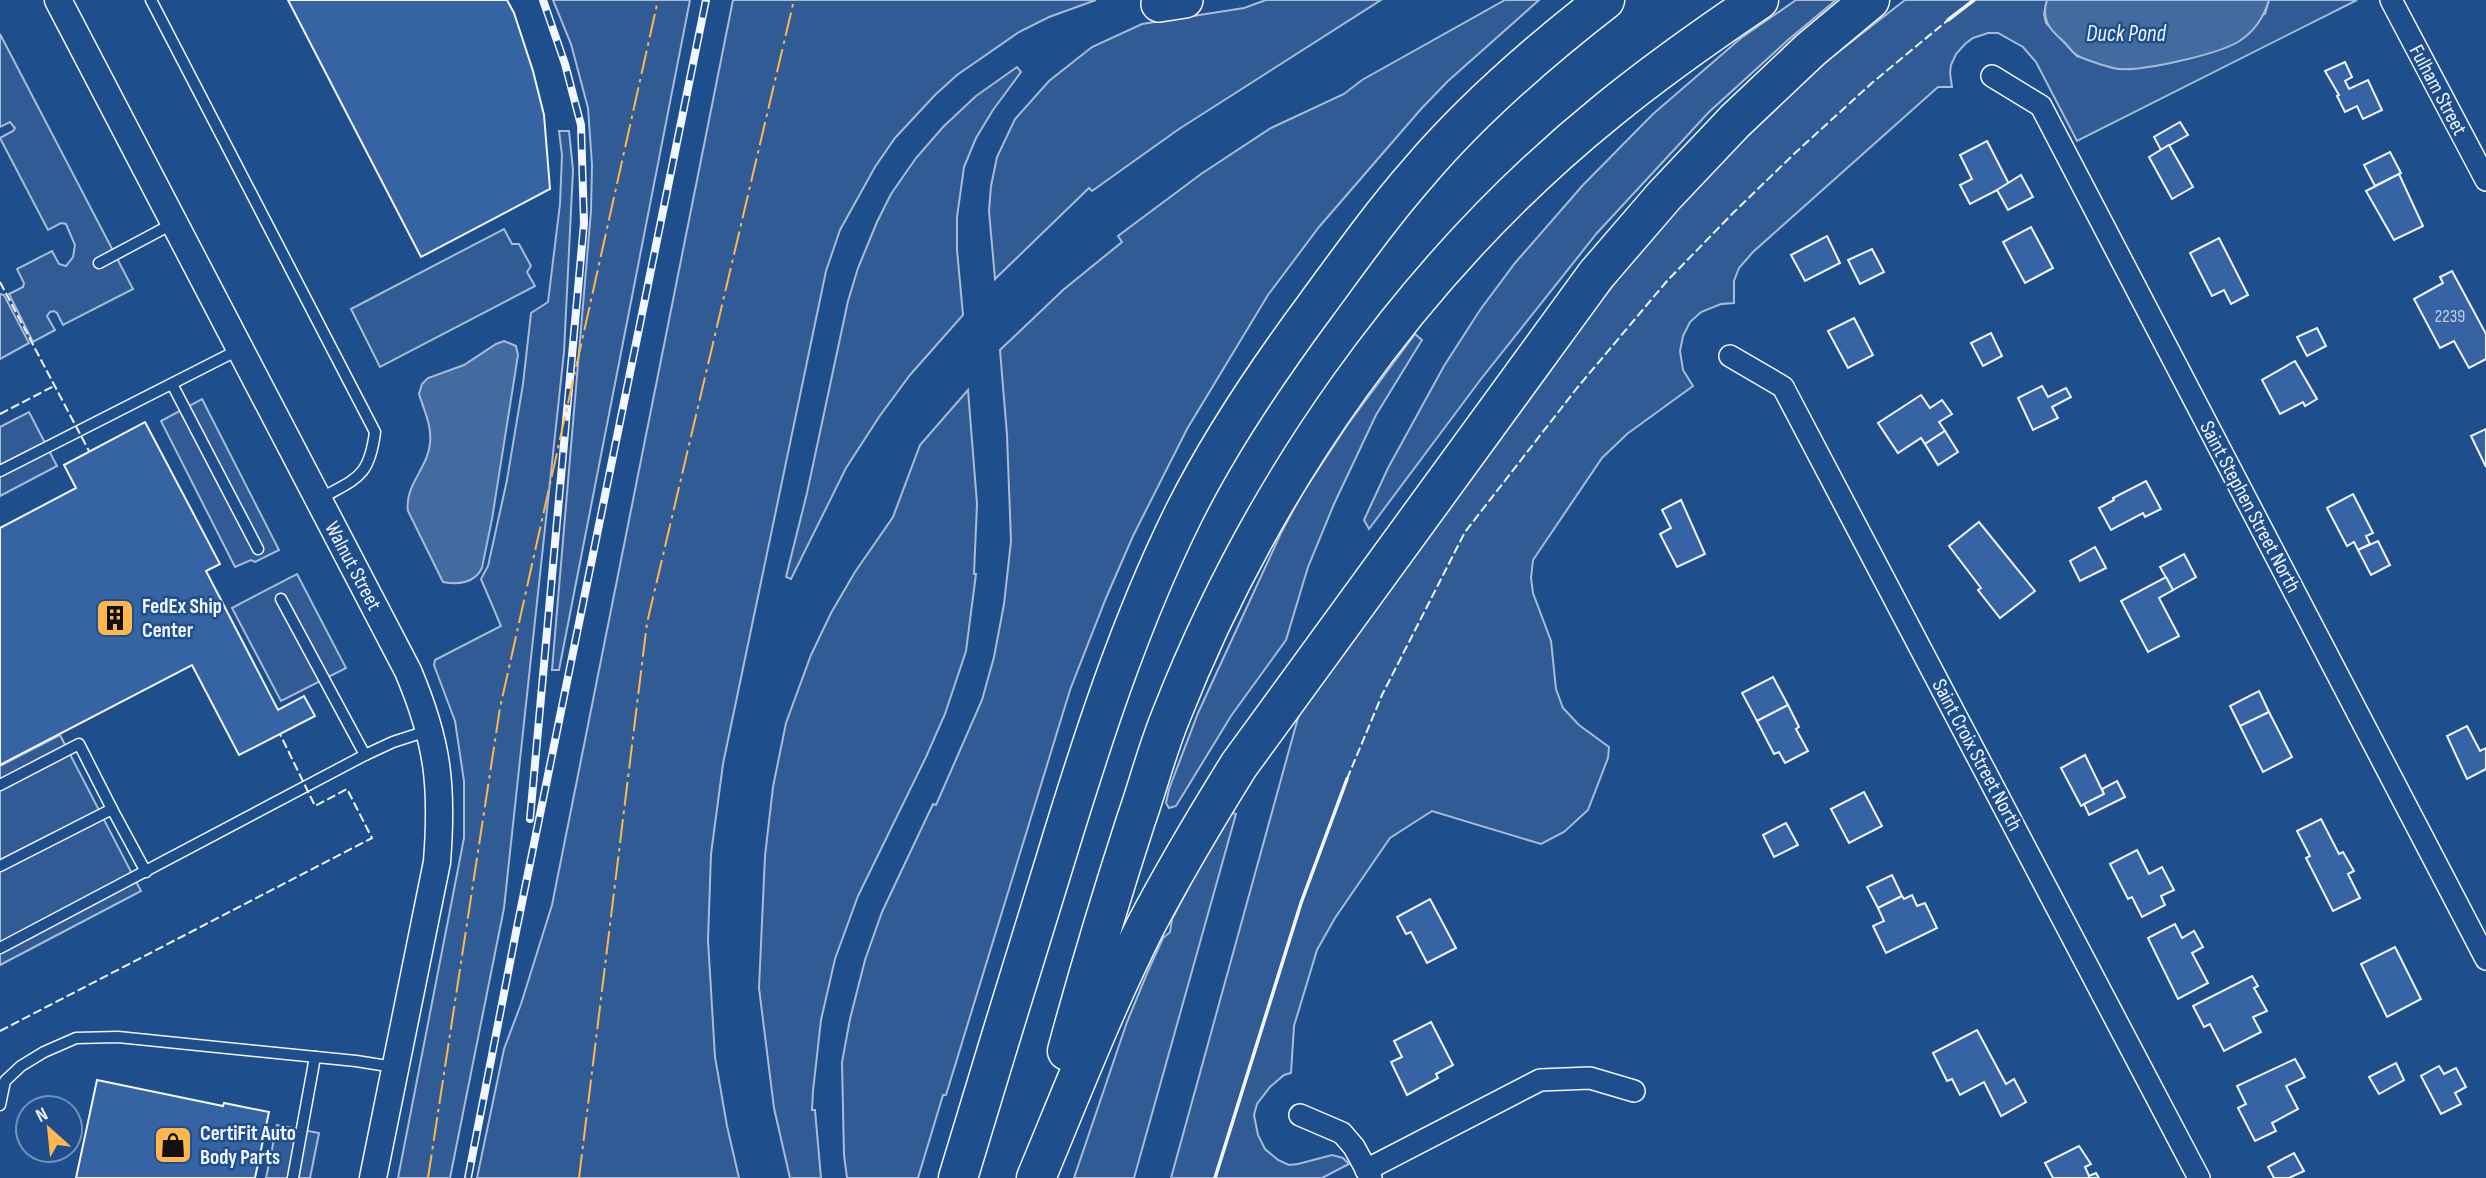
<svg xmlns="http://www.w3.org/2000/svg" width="2486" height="1178" font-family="'Sofia Sans Condensed',sans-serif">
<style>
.built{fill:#305b95;stroke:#a8bbd7;stroke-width:2}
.water{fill:#446ba0;stroke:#a8bbd7;stroke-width:2}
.building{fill:#3563a3;stroke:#f2f6ff;stroke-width:2}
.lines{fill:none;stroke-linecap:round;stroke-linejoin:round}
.service-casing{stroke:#f2f6ff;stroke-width:13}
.minor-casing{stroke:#f2f6ff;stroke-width:24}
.tertiary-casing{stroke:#f2f6ff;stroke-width:29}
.trunk-casing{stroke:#f2f6ff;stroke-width:38}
.motorway-casing{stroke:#f2f6ff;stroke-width:41}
.service{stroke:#1f4e8c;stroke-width:10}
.minor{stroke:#1f4e8c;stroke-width:21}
.tertiary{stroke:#1f4e8c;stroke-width:26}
.trunk{stroke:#1f4e8c;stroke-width:35}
.motorway{stroke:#1f4e8c;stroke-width:38}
.rail-casing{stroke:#f2f6ff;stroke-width:8}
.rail{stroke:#1f4e8c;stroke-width:5;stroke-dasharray:16;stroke-linecap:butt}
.fence{stroke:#f2f6ff;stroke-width:2;stroke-dasharray:9 3.5;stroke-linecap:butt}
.wall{stroke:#f2f6ff;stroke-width:3.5}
.power{stroke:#ffb74d;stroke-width:2;stroke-dasharray:24 5 3.5 5;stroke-linecap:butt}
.labels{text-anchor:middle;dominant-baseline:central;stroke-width:5;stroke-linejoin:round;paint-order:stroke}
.number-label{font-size:18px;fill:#c3d1e8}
.street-label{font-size:21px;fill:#f2f6ff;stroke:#1f4e8c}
.poi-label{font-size:21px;font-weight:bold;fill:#f2f6ff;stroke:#1f4e8c;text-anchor:start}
.water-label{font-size:23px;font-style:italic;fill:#f2f6ff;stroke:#1f4e8c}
</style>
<rect width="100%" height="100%" fill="#1f4e8c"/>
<g class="built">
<polygon points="553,0 690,0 559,670 552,670 591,211 592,165 588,108 571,44"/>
<polygon points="733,0 1096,0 1049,17 1019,32 957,75 935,95 895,138 875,167 840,230 826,271 723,764 711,854 708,940 715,1057 727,1126 739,1178 477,1178 504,1049 521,1004 552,905"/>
<polygon points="1266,0 1381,0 1179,129 1092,191 1089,188 995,279 989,211 991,186 997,157 1015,119 1049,81 1092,47 1142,24 1244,8"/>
<polygon points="1505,0 1539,0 1448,81 1421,109 1319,227 1268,295 1187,429 1133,536 1106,598 1070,690 946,1095 943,1095 918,1178 847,1178 844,1155 842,1062 850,1019 865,960 882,912 933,804 936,805 982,700 994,657 1004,604 1011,541 1007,435 1000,350 1063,290 1122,242 1118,236 1201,174 1271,128 1344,94 1362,80"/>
<polygon points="1796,0 1836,0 1788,40 1709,112 1597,233 1481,379 1369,529 1364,520 1388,468 1444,366 1480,310 1515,263 1583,185 1653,114 1741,38"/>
<polygon points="1905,0 2047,0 2044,14 2046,23 2077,56 2095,61 2265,14 2269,0 2357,0 2077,141 2036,62 2023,47 1998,33 1988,33 1973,38 1965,44 1956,54 1951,65 1950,73 1952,87 1938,87 1753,252 1739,268 1734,281 1734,303 1721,304 1701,312 1690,322 1683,336 1680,351 1683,370 1693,386 1627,434 1602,458 1533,560 1531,578 1533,593 1551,641 1556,689 1563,708 1579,725 1609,747 1608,758 1588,810 1564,832 1541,844 1432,811 1390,838 1335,918 1317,950 1294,1026 1291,1073 1284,1075 1270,1087 1257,1104 1254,1115 1258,1135 1265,1149 1278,1160 1289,1165 1298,1164 1332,1155 1343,1158 1349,1164 1322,1178 1171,1178 1304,696 1570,340 1644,246 1706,176 1795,90 1828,60"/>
<polygon points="0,34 133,289 63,325 57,313 54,311 50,312 47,316 55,330 33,342 9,294 23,287 24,283 17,269 52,251 59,264 66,266 73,257 75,245 66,224 61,223 48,230 0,138 13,131 15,128 10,122 0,127"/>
<polygon points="1017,67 1021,72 993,110 976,138 964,167 957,217 957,250 963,315 910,375 879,417 846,468 791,579 786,577 807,493 848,301 858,268 877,222 891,194 916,158 943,127 976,96"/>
<polygon points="559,131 569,131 573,170 564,352 504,908 450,1178 398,1178 464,838 464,781 455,721 434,665 435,660 501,626 481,579 488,566 507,480 523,384 531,313 548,302 560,204 562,155"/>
<polygon points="504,229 512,244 519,244 531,266 527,272 535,286 380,367 351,309"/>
<polygon points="0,294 4,295 29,343 0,359"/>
<polygon points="1415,334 1422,340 1376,415 1334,504 1308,567 1286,640 1231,716 1176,806 1169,808 1166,803 1169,789 1198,713 1281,533 1302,494 1348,424"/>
<polygon points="968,390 977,504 974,574 976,574 966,651 945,714 926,757 858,896 835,959 821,1020 813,1091 812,1110 815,1110 821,1178 790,1178 774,1108 759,988 765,856 773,787 786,723 811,655 831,613 855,572 893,517 920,445"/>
<polygon points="202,399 279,550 255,562 251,560 235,567 161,421"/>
<polygon points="29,412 57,466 0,496 0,427"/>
<polygon points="297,574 346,668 281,701 232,608"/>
<polygon points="60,735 141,891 0,965 0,766"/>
<polygon points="1228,812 1236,814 1134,1178 1074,1178 1127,1022 1148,971 1163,938 1170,932 1172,919"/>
<polygon points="277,1125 319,1133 310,1178 266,1178"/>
</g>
<g class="water">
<path d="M2047,0H2269C2264,17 2254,32 2238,42C2217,54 2136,74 2113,68C2105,66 2086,60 2078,56C2072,53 2068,45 2063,41C2049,29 2041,19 2047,0Z"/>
<path d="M504,341L516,346L518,355L492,519L482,568C475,583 458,585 443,582L408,511C404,486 428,468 430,443C432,426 424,410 419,394L422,384L428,378L464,365L496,344Z"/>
</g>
<g class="building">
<polygon points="288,0 507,0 514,13 533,71 544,115 550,189 421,257"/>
<polygon points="2345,62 2352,77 2345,81 2349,89 2368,80 2382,110 2363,119 2357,106 2345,112 2337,96 2339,95 2325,71"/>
<polygon points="2180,122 2188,135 2161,150 2154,137"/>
<polygon points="1987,141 2009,184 1970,204 1960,185 1972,179 1960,155"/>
<polygon points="2169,145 2193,187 2172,199 2149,157"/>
<polygon points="2390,152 2401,173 2375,186 2364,165"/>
<polygon points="2399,174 2423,226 2394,240 2366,191"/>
<polygon points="2021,175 2033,197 2008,210 1997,190"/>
<polygon points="2031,227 2053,268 2025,283 2003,242"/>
<polygon points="1827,236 1840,263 1805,281 1791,255"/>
<polygon points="2219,238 2248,295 2231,304 2224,290 2212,296 2190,253"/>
<polygon points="1872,249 1884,272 1860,284 1848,260"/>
<polygon points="2452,271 2486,334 2486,359 2469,368 2454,341 2440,348 2414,299 2443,283 2440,277"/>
<polygon points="1854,318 1873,355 1848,368 1828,331"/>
<polygon points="2317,328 2326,346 2307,356 2297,337"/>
<polygon points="1991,333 2002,356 1983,366 1971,343"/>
<polygon points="2295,361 2317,399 2305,406 2303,402 2280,414 2262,380"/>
<polygon points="2042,386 2048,397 2066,388 2071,397 2052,407 2058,418 2033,430 2018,398"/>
<polygon points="1921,395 1930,408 1942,400 1952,414 1939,422 1945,431 1925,444 1921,438 1898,453 1878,423"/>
<polygon points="145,422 220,564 206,571 278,710 304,696 315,716 239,755 192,665 0,765 0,528 76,488 64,465"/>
<polygon points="2486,429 2486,467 2471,436"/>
<polygon points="1945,431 1958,452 1938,465 1925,444"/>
<polygon points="2146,481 2161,509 2145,517 2143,513 2111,530 2099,508 2114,500 2113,498"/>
<polygon points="2353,494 2373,533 2366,536 2370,544 2358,550 2354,542 2347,546 2327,508"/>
<polygon points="1681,500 1705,554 1677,567 1660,534 1671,528 1662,510"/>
<polygon points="1979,522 2035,591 2000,618 1978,590 1981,588 1949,546"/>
<polygon points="2378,541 2390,565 2371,575 2358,550"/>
<polygon points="2095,547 2106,568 2080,581 2070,561"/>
<polygon points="2184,554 2196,577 2173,590 2160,567"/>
<polygon points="2166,577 2173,590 2159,598 2179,636 2148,652 2121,601"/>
<polygon points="1773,677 1788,705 1757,721 1742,693"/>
<polygon points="2259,691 2269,712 2240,726 2230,706"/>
<polygon points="1788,705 1799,727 1796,729 1808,751 1785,763 1779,752 1774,754 1757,721"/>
<polygon points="2269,712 2292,757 2263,772 2240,726"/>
<polygon points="2467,726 2480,751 2486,748 2486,769 2467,779 2447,736"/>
<polygon points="2085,755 2104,794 2081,806 2061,768"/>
<polygon points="2117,781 2125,797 2089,815 2084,804 2104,794 2102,789"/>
<polygon points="1864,792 1882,826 1849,843 1831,809"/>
<polygon points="2321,819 2339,854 2343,852 2354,871 2348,874 2360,898 2333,911 2306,858 2310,856 2297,831"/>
<polygon points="1786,823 1798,845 1774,857 1763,835"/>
<polygon points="2137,850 2149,874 2162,867 2174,890 2161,896 2165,905 2142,917 2132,897 2128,899 2110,864"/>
<polygon points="1892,875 1902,896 1878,908 1867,887"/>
<polygon points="1912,895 1917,906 1925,903 1937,928 1886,953 1873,926 1884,921 1878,908 1902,896 1904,899"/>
<polygon points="1430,899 1456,948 1427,963 1411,932 1406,934 1397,917"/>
<polygon points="2175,924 2182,938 2194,931 2203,947 2192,953 2208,983 2178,999 2148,938"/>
<polygon points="2395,947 2421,999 2387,1017 2361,964"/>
<polygon points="2252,976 2258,986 2254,988 2267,1011 2253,1017 2261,1032 2224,1051 2210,1024 2204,1027 2193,1006"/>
<polygon points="1431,1022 1453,1065 1436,1074 1438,1078 1407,1095 1391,1062 1402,1057 1394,1041"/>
<polygon points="1977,1030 2006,1084 2014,1079 2026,1102 2001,1116 1984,1082 1960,1095 1952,1079 1947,1081 1933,1053"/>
<polygon points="2295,1059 2305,1077 2286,1086 2298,1109 2272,1123 2276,1131 2255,1141 2238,1108 2246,1104 2237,1086"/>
<polygon points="2396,1063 2404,1080 2379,1094 2369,1077"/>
<polygon points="2439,1066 2444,1074 2456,1068 2466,1087 2455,1093 2461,1104 2441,1114 2421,1076"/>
<polygon points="97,1080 223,1106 224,1103 269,1112 255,1178 76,1178"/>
<polygon points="2079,1146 2091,1164 2085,1167 2089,1176 2096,1173 2099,1178 2053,1178 2045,1163"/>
<polygon points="2294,1153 2304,1171 2289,1178 2274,1178 2268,1167"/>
</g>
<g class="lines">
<defs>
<g id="service">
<path d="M151,0L375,432C369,479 356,478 318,500"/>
<polyline points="99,263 174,223"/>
<polyline points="172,384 258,549"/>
<polyline points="0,471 240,349"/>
<polyline points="281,599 365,755"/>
<polyline points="0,785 79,744 112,809"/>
<polyline points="0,866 112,809 146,872"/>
<polyline points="0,948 365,755 393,742 427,731"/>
<polyline points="0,1105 5,1081 21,1066 44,1052 76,1038 118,1037 356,1061 394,1067"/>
<polyline points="293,1178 315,1057"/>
</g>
<g id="minor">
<polyline points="2391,0 2486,180"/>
<polyline points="1992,76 2041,106 2486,959"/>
<polyline points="1730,356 1783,387 2199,1178"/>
<polyline points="1300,1115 1342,1133 1354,1147 1371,1178"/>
<polyline points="1366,1170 1540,1080 1590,1078 1634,1091"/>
</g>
<path id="tertiary" d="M58,0L408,671C438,742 443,785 437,862L373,1178"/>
<polyline id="trunk" points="1159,4 1185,0"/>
<g id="motorway">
<path d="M1067,1051C1088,973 1111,897 1136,820C1148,786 1157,750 1171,716C1262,484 1413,268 1607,111C1656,71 1707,35 1759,0"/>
<path d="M958,1178C990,1072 1022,967 1055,861C1091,743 1129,624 1184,513C1221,439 1268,370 1317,304C1350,259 1382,214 1418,173C1473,108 1538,52 1605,0"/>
<path d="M1036,1178C1071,1094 1104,1009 1145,927C1174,872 1206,818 1239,765L1596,275L1664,196L1735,121L1810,50L1870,0"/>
</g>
</defs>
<use href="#service" class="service-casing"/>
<use href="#minor" class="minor-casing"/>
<use href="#tertiary" class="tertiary-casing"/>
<use href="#trunk" class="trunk-casing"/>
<use href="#motorway" class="motorway-casing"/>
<use href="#service" class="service"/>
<use href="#minor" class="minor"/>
<use href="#tertiary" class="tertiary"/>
<use href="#trunk" class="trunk"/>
<use href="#motorway" class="motorway"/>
<defs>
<g id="rail">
<polyline points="530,819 584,223 581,125 565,64 543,0"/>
<polyline points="468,1178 515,937 706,0"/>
</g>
</defs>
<use href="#rail" class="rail-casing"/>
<use href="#rail" class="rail"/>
<g class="fence">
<polyline points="0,282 89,451"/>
<polyline points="0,414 54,386"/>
<polyline points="1347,779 1382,695 1465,532 1577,388 1667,281 1734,212 1795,153 1873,82 1948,20"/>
<polyline points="0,1031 372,838 347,789 315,806 280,734"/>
</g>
<g class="wall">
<polyline points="1948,20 1974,0"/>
<polyline points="1215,1178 1301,903 1347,779"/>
</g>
<g class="power">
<polyline points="428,1178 500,708 658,0"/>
<polyline points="579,1178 647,623 794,0"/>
</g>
</g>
<defs>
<symbol id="building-square" viewBox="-11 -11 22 22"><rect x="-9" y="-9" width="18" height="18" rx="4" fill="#ffb74d" stroke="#1f4e8c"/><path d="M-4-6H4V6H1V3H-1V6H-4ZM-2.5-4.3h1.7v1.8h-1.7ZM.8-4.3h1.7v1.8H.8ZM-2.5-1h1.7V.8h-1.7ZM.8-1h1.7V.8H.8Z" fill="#111"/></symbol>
<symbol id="shop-square" viewBox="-11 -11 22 22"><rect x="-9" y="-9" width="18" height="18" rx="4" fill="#ffb74d" stroke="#1f4e8c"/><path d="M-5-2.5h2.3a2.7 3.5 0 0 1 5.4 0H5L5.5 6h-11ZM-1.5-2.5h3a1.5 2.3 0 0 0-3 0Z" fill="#111"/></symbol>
</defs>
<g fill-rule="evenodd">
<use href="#building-square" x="93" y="596" width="44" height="44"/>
<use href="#shop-square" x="151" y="1123" width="44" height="44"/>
</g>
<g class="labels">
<g class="number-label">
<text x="2450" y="316">2239</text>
</g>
<g class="street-label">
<text transform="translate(2438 90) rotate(62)">Fulham Street</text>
<text transform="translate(2250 507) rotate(62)">Saint Stephen Street North</text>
<text transform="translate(353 566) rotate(62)">Walnut Street</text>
<text transform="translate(1977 755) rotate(62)">Saint Croix Street North</text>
</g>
<g class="poi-label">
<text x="142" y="606">FedEx Ship<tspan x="142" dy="24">Center</tspan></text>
<text x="200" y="1133">CertiFit Auto<tspan x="200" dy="24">Body Parts</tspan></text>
</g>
<g class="water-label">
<text x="2126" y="34">Duck Pond</text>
</g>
</g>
<g transform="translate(49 1129) rotate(333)"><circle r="33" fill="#1f4e8c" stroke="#7391ba" stroke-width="2"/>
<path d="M0-5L12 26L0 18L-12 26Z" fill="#ffb74d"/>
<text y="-10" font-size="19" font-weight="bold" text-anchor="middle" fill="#f2f6ff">N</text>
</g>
</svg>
